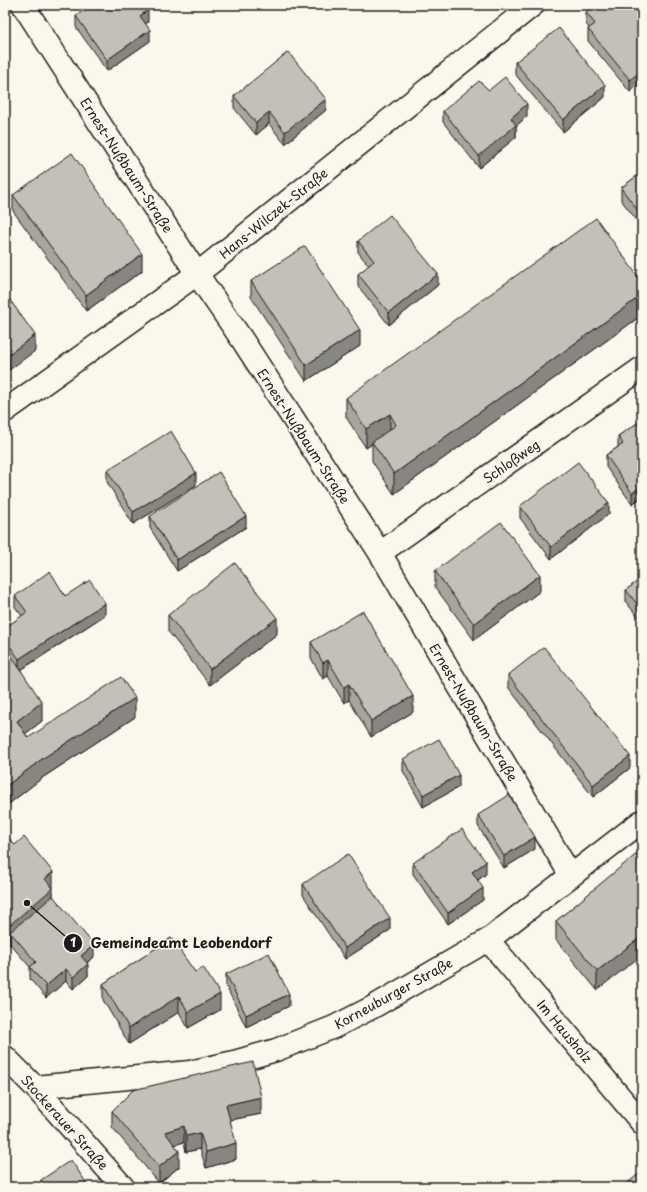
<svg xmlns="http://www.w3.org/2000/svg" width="647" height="1192" font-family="'Playpen Sans',sans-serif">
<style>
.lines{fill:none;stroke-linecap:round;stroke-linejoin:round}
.minor-casing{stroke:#1c1c1c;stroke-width:25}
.major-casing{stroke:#1c1c1c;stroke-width:25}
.minor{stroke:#fbf7ec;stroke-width:22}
.major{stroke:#fbf7ec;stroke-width:22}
.wall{fill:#a8a59e;stroke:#1c1c1c}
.shaded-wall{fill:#888681;stroke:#1c1c1c}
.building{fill:#c3c0b8;stroke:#1c1c1c}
.labels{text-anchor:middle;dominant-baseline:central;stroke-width:3;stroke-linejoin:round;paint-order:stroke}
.street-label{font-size:13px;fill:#1c1c1c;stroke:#fbf7ec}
.leader{fill:none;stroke:#1c1c1c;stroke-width:1.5}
.callout-dot{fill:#1c1c1c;stroke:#fbf7ec;stroke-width:1.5}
.mark-label{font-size:12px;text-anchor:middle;font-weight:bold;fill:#fff}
.callout-label{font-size:14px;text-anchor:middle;font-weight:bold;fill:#1c1c1c;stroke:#fbf7ec;stroke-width:3;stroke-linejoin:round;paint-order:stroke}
</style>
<rect width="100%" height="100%" fill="#fbf7ec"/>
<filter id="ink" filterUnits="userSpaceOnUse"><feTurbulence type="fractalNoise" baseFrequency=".025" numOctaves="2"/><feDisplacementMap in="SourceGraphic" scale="8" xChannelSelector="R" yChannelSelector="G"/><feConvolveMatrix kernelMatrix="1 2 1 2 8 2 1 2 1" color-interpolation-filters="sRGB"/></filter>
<g filter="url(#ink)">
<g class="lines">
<defs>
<g id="minor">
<polyline points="23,5 197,274 243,341 380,553 571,876"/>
<polyline points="5,411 197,274 533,5"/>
<polyline points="380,553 642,368"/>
<polyline points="488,940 642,1123"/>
<polyline points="35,1087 123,1187"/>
</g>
<polyline id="major" points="5,1057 35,1087 190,1072 234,1062 276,1050 334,1027 373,1007 488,940 642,821"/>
</defs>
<use href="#minor" class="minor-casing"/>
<use href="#major" class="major-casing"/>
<use href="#minor" class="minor"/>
<use href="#major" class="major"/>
</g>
<g class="wall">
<polygon points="642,5 642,82 630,92 588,41 588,29 589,28 586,24 586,12"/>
<polygon points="76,16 148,22 145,24 150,41 107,71 76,27"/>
<polygon points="515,62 605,97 563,132 515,74"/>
<polygon points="489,90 527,116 516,126 516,137 479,168 443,122 443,111"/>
<polygon points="234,96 326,110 285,144 269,124 256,135 234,108"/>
<polygon points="642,172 642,227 621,200 621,188"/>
<polygon points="13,195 142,271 86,311 13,211"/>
<polygon points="358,241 438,285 389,325 358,286 358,274 369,266 358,252"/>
<polygon points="251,281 360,346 306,381 251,297"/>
<polygon points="642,282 642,315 394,494 372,461 372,444 366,448 346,417 346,398"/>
<polygon points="642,420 642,497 632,504 606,467 606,455 618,447 618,436"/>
<polygon points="107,470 196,485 133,524 107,482"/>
<polygon points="520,506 609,514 551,559 520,518"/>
<polygon points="150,516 246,527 177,571 150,528"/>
<polygon points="435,571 540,591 474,640 435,587"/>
<polygon points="642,578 642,622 626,602 626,590"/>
<polygon points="15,596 65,596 105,615 21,670 42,721 25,734 28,738 135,717 42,778 5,807 5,662 10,658 5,651 5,628 22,616 15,607"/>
<polygon points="168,615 277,634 210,685 168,631"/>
<polygon points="311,642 413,712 371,737 349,700 344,703 328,676 323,679 311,658"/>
<polygon points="508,675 630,768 593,797 508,687"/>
<polygon points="403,759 459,787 423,807 403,771"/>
<polygon points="478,815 535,849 504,868 478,826"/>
<polygon points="5,834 53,892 53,896 94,957 87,963 88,976 73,989 66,981 46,998 30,979 30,967 10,944"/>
<polygon points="642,850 597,990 556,940 556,921"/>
<polygon points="413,863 486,874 478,880 483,900 448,924 413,874"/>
<polygon points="303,884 390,930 345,959 303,895"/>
<polygon points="171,938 220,1010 188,1028 179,1012 129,1044 103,1000 103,984"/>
<polygon points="226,974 289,1006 246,1027 226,986"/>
<polygon points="112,1111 261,1114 230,1120 236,1159 206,1168 200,1149 186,1152 184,1142 174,1145 179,1167 159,1183 112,1127"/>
<polygon points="41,1180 89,1187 41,1187"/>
</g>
<g class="shaded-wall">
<polygon points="148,10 148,22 140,27 140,16"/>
<polygon points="150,30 150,41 107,71 107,60"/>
<polygon points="642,70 642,82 630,92 630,80"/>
<polygon points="605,85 605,97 563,132 563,120"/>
<polygon points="326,99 326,110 285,144 285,132"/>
<polygon points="527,104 527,116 516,126 516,137 479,168 479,156 511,118"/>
<polygon points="269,112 269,124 256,135 256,123"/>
<polygon points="142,254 142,271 86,311 86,295"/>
<polygon points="438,274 438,285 389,325 389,313"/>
<polygon points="642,295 642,315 394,494 394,474"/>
<polygon points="360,330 360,346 306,381 306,365"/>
<polygon points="35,335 35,351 5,373 5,357"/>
<polygon points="390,414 390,434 372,442 372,444 366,448 366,429"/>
<polygon points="196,473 196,485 133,524 133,512"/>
<polygon points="642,486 642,497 632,504 632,493"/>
<polygon points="609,503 609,514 551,559 551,547"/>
<polygon points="246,516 246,527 177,571 177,560"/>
<polygon points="540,575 540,591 474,640 474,624"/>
<polygon points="105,603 105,615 19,671 19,659"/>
<polygon points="277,618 277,634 210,685 210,669"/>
<polygon points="328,660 328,676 323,679 323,663"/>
<polygon points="349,684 349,700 344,703 344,687"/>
<polygon points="413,696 413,712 371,737 371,721"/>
<polygon points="135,698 135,717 42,778 5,807 5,787 42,759"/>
<polygon points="42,702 42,721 17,740 17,721"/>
<polygon points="630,756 630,768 593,797 593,785"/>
<polygon points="459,775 459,787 423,807 423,795"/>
<polygon points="535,837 535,849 504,868 504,856"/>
<polygon points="486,862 486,874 472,884 472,872"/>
<polygon points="53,872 53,908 10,932 10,944 5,948 5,929 45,879"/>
<polygon points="483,888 483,900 448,924 448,913"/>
<polygon points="390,918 390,930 345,959 345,948"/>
<polygon points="642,936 642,955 597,990 597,971"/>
<polygon points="94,945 94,957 81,967 81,956"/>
<polygon points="88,964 88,976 73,989 73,977"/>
<polygon points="66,969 66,981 46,998 46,986"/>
<polygon points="220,994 220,1010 188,1028 188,1012"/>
<polygon points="289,994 289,1006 246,1027 246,1015"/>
<polygon points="179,996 179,1012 129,1044 129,1028"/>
<polygon points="261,1097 261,1114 226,1121 226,1105"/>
<polygon points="184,1126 184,1142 165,1148 165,1132"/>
<polygon points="200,1133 200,1149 186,1152 186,1136"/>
<polygon points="236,1143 236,1159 206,1168 206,1152"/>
<polygon points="179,1151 179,1167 159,1183 159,1167"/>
</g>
<g class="building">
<polygon points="92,5 144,5 148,10 140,16 150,30 107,60 76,16"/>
<polygon points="595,5 642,5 642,70 630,80 588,29 595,24 586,12"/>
<polygon points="559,28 605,85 563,120 515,62"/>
<polygon points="288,52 326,99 285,132 269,112 256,123 234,96"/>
<polygon points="505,77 527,104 511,118 516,125 479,156 443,111 479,81 489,90"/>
<polygon points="72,153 142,254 86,295 13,195"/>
<polygon points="642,172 642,216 621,188"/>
<polygon points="390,215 438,274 389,313 358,274 374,261 358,241"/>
<polygon points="596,218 642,282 642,295 394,474 372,442 396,425 390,414 366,429 346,398"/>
<polygon points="305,246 360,330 306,365 251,281"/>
<polygon points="5,293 35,335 5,357"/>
<polygon points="642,420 642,486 632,493 606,455 623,444 618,436"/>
<polygon points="171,431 196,473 133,512 107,470"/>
<polygon points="578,462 609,503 551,547 520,506"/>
<polygon points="219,472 246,516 177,560 150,516"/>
<polygon points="501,522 540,575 474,624 435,571"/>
<polygon points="235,563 277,618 210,669 168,615"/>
<polygon points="50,571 65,596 90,580 105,603 19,659 5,639 5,628 27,612 15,596"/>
<polygon points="642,578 642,610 626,590"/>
<polygon points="363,611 413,696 371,721 349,684 344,687 328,660 323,663 311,642"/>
<polygon points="544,647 630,756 593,785 508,675"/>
<polygon points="12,657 42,702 17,721 28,738 121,677 135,698 42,759 5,787 5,662"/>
<polygon points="439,739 459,775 423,795 403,759"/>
<polygon points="509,795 535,837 504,856 478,815"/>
<polygon points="462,829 486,862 472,872 483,888 448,913 413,863"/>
<polygon points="5,834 15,845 24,837 53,872 45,879 53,888 5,929"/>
<polygon points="642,850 642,936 597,971 556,921 623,865"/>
<polygon points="348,854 390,918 345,948 303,884"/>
<polygon points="53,896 94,945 81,956 88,964 73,977 66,969 46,986 30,967 36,962 10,932"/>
<polygon points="171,938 195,972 203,967 220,994 188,1012 179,996 129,1028 103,984"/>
<polygon points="269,953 289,994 246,1015 226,974"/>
<polygon points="253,1062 261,1097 226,1105 236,1143 206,1152 200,1133 186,1136 184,1126 165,1132 179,1151 159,1167 112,1111 133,1090"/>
<polygon points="71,1160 89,1187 45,1187 41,1180"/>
<polygon points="642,1171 642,1187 623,1187"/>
<polygon points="305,1183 309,1187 302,1187"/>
</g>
</g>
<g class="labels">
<g class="street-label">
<text transform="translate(127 165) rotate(57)">Ernest-Nußbaum-Straße</text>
<text transform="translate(273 213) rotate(-39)">Hans-Wilczek-Straße</text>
<text transform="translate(304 436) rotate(57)">Ernest-Nußbaum-Straße</text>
<text transform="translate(511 461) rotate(-35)">Schloßweg</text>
<text transform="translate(474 712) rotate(59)">Ernest-Nußbaum-Straße</text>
<text transform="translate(393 993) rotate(-29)">Korneuburger Straße</text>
<text transform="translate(565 1031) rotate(50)">Im Hausholz</text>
<text transform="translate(65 1122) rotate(48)">Stockerauer Straße</text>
</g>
</g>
<path class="leader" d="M27 903L73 943"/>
<g class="callout-dot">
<circle cx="27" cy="903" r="4"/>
<circle cx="73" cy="943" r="10"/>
</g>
<g class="mark-label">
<text x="73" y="947">1</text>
</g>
<g class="callout-label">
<text x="181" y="948">Gemeindeamt Leobendorf</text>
</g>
<rect width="647" height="1192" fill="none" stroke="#fbf7ec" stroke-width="20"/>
<rect x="10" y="10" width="627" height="1172" fill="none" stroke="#1c1c1c" stroke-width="1.5" filter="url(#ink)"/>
</svg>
